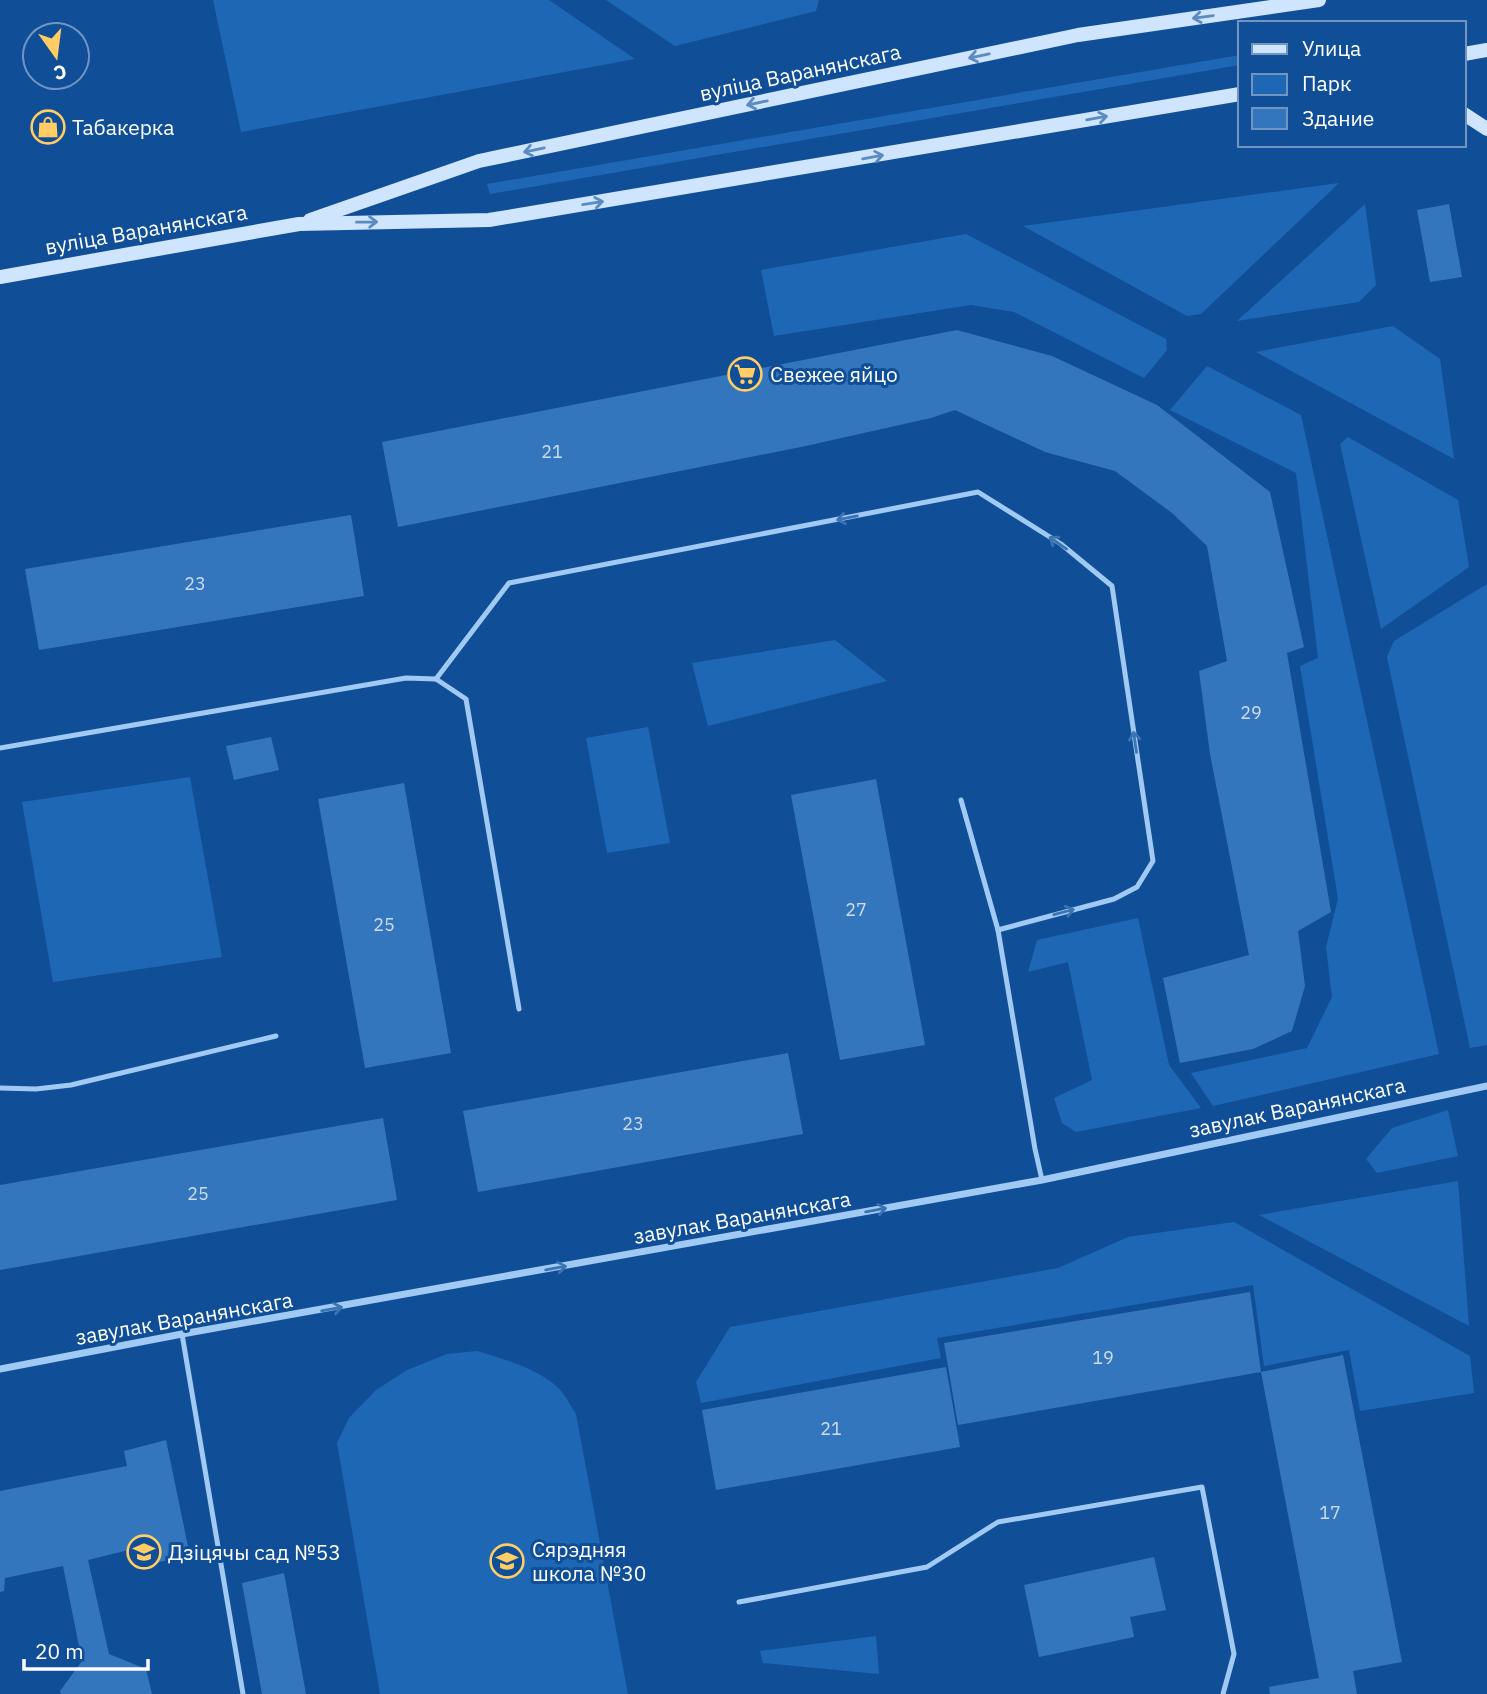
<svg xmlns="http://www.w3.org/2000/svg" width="1487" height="1694" font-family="'IBM Plex Sans',sans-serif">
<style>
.green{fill:#1e67b4}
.building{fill:#3476bd}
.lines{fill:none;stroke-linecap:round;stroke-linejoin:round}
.service{stroke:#a0c9f4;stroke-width:5}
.minor{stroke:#a0c9f4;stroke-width:7}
.secondary{stroke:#cfe5fd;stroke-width:14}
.oneway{stroke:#5c8bc0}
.oneway2{stroke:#3b74b3}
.labels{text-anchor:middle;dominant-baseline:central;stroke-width:6;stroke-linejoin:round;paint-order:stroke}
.number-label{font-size:18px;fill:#cde}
.street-label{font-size:21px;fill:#fff;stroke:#104f97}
.poi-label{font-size:21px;fill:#fff;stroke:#104f97;text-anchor:start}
</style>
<rect width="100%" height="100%" fill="#104f97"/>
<g class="green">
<polygon points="213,0 549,0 635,59 241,132"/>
<polygon points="606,0 819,0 816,11 675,46"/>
<polygon points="1240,55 1240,65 490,194 487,184"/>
<polygon points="1339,183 1201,314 1187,316 1023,226"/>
<polygon points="1365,204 1376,285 1359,302 1237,321"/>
<polygon points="966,234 1166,339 1167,350 1144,378 1014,312 971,305 774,336 761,270"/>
<polygon points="1393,326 1440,359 1454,459 1256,352"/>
<polygon points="1207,366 1301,415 1439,1054 1213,1106 1191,1073 1307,1048 1332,997 1326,947 1338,899 1300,666 1318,658 1296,473 1170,410"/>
<polygon points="1348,437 1458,500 1469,567 1381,629 1340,444"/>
<polygon points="1487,584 1487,1045 1470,1048 1387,657 1394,641"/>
<polygon points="835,640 887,681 708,726 692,663"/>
<polygon points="648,727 670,843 607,853 586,738"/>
<polygon points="190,777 222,957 53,982 22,802"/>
<polygon points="1138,918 1169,1065 1201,1108 1076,1132 1062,1123 1054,1098 1092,1080 1068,962 1028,972 1037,940"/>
<polygon points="1448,1110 1458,1156 1377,1173 1366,1159 1392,1128"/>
<polygon points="1458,1181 1469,1326 1259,1215"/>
<polygon points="1234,1222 1470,1356 1474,1393 1360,1411 1349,1350 1264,1366 1253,1285 937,1338 941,1358 701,1403 696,1382 730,1327 1058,1268 1128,1237"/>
<path d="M477,1351C503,1359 543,1370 561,1391C567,1398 571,1407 576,1414L628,1694H380L337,1443L349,1418L376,1390L407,1370L447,1354Z"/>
<polygon points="876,1636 879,1674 763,1663 760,1651"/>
</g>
<g class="building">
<polygon points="1449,204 1462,277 1430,282 1417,210"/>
<polygon points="957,330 1052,356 1157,405 1270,492 1304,647 1287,653 1331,912 1298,931 1305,986 1292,1031 1253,1049 1180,1063 1163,978 1249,955 1210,754 1199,671 1227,661 1207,546 1172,513 1115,471 1045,452 955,410 931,418 801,447 398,527 382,442"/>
<polygon points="351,515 364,596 39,650 25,569"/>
<polygon points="271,737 279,770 234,780 226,746"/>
<polygon points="876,779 925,1045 840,1060 791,795"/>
<polygon points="404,783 451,1053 365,1068 318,799"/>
<polygon points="788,1053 803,1134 478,1192 463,1111"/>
<polygon points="383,1118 397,1200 0,1270 0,1185"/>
<polygon points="1250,1292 1261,1372 958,1425 944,1343"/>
<polygon points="1343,1355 1402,1662 1353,1671 1357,1694 1270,1694 1269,1687 1319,1678 1261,1372"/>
<polygon points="946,1367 960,1447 716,1490 702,1410"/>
<polygon points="166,1440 190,1556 139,1566 137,1548 88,1560 109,1654 146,1669 152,1694 61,1694 60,1691 82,1661 63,1566 5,1578 4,1591 0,1592 0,1491 127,1466 124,1451"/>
<polygon points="1154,1557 1166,1610 1130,1617 1134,1637 1039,1657 1024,1585"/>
<polygon points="284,1573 306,1694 262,1694 242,1583"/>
</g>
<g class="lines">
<g class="service">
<polyline points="436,679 509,583 978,492 1061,544 1112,586 1153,861 1137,887 1114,899 998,930"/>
<polyline points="0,748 406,678 436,679 466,699 519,1009"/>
<polyline points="961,800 998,930 1035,1149 1042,1180"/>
<polyline points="0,1088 36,1089 71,1085 276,1036"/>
<polyline points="182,1334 243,1694"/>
<polyline points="739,1602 927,1567 998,1522 1202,1487 1234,1654 1223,1694"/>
</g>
<polyline class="minor" points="0,1369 182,1334 1042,1180 1487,1086"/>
<g class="secondary">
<polyline points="1464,54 1487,50"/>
<polyline points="1464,114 1487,129"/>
<polyline points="310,220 479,161 1078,35 1319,0"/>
<polyline points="0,277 299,224 489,220 1240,94"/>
</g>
</g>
<defs><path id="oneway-shaft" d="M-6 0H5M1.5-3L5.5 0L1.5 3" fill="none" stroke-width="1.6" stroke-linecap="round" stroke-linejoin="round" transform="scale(1.75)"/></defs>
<g class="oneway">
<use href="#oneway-shaft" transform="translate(1203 17) rotate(172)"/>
<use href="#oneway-shaft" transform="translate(979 56) rotate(168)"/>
<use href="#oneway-shaft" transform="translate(757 103) rotate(168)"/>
<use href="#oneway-shaft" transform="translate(1097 118) rotate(-10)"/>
<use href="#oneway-shaft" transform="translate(534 150) rotate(168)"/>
<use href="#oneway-shaft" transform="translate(873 157) rotate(-10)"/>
<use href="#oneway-shaft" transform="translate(593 203) rotate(-9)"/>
<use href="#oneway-shaft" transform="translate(367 222) rotate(-1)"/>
</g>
<g class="oneway2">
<use href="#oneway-shaft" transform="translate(847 518) rotate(169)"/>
<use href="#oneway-shaft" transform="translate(1058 543) rotate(-145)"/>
<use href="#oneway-shaft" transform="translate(1135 742) rotate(-98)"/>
<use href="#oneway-shaft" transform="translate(1064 912) rotate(-15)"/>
<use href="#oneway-shaft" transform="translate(876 1210) rotate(-10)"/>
<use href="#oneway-shaft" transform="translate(556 1268) rotate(-10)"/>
<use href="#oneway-shaft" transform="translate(332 1309) rotate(-10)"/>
</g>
<defs>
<symbol id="shop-ring" viewBox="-11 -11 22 22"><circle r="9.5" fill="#104f97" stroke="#ffcd63" stroke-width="1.5"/><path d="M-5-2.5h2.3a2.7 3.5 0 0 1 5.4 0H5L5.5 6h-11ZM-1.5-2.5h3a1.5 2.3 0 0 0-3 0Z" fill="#ffcd63"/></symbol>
<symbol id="supermarket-ring" viewBox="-11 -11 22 22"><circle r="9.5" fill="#104f97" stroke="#ffcd63" stroke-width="1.5"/><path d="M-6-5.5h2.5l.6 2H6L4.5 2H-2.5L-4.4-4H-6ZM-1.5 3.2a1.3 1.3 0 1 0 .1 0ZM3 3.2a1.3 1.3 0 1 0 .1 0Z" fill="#ffcd63"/></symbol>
<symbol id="school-ring" viewBox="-11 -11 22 22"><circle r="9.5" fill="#104f97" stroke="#ffcd63" stroke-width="1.5"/><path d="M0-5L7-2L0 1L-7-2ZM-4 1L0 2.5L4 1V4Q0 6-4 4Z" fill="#ffcd63"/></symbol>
</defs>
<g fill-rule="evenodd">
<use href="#shop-ring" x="29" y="108" width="38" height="38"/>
<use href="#supermarket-ring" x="726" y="355" width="38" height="38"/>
<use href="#school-ring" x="125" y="1533" width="38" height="38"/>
<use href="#school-ring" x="488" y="1542" width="38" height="38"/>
</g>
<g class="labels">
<g class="number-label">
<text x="552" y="451">21</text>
<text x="195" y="583">23</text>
<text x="1251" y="712">29</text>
<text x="856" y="909">27</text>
<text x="384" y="924">25</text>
<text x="633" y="1123">23</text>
<text x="198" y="1193">25</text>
<text x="1103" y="1357">19</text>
<text x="831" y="1428">21</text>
<text x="1330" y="1512">17</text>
</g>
<g class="street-label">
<text transform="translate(800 72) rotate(-12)">вуліца Варанянскага</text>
<text transform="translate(146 229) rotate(-10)">вуліца Варанянскага</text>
<text transform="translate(1297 1107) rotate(-12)">завулак Варанянскага</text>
<text transform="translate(742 1217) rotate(-10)">завулак Варанянскага</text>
<text transform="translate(184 1318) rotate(-10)">завулак Варанянскага</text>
</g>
<g class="poi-label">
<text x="72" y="127">Табакерка</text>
<text x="770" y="374">Свежее яйцо</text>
<text x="532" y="1549">Сярэдняя<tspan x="532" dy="24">школа №30</tspan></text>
<text x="168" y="1552">Дзіцячы сад №53</text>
</g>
</g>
<rect x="1238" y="21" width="228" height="126" fill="#104f97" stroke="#7095c1" stroke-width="2"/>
<rect x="1252" y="44" width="35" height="10" fill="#cfe5fd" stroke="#7095c1" stroke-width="2"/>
<text x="1302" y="56" font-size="21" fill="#ffffff">Улица</text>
<rect x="1252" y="74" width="35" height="21" fill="#1e67b4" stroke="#7095c1" stroke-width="2"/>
<text x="1302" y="91" font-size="21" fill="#ffffff">Парк</text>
<rect x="1252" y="108" width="35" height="21" fill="#3476bd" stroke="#7095c1" stroke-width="2"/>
<text x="1302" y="126" font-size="21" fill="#ffffff">Здание</text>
<g transform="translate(56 56) rotate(166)"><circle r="33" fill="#104f97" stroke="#7095c1" stroke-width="2"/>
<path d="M0-5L12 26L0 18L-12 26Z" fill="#ffcd63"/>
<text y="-10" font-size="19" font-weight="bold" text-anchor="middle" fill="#ffffff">С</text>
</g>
<path d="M24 1659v10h124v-10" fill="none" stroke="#ffffff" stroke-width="3.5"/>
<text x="35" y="1659" font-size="21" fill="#ffffff" stroke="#104f97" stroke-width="5" paint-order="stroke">20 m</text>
</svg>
